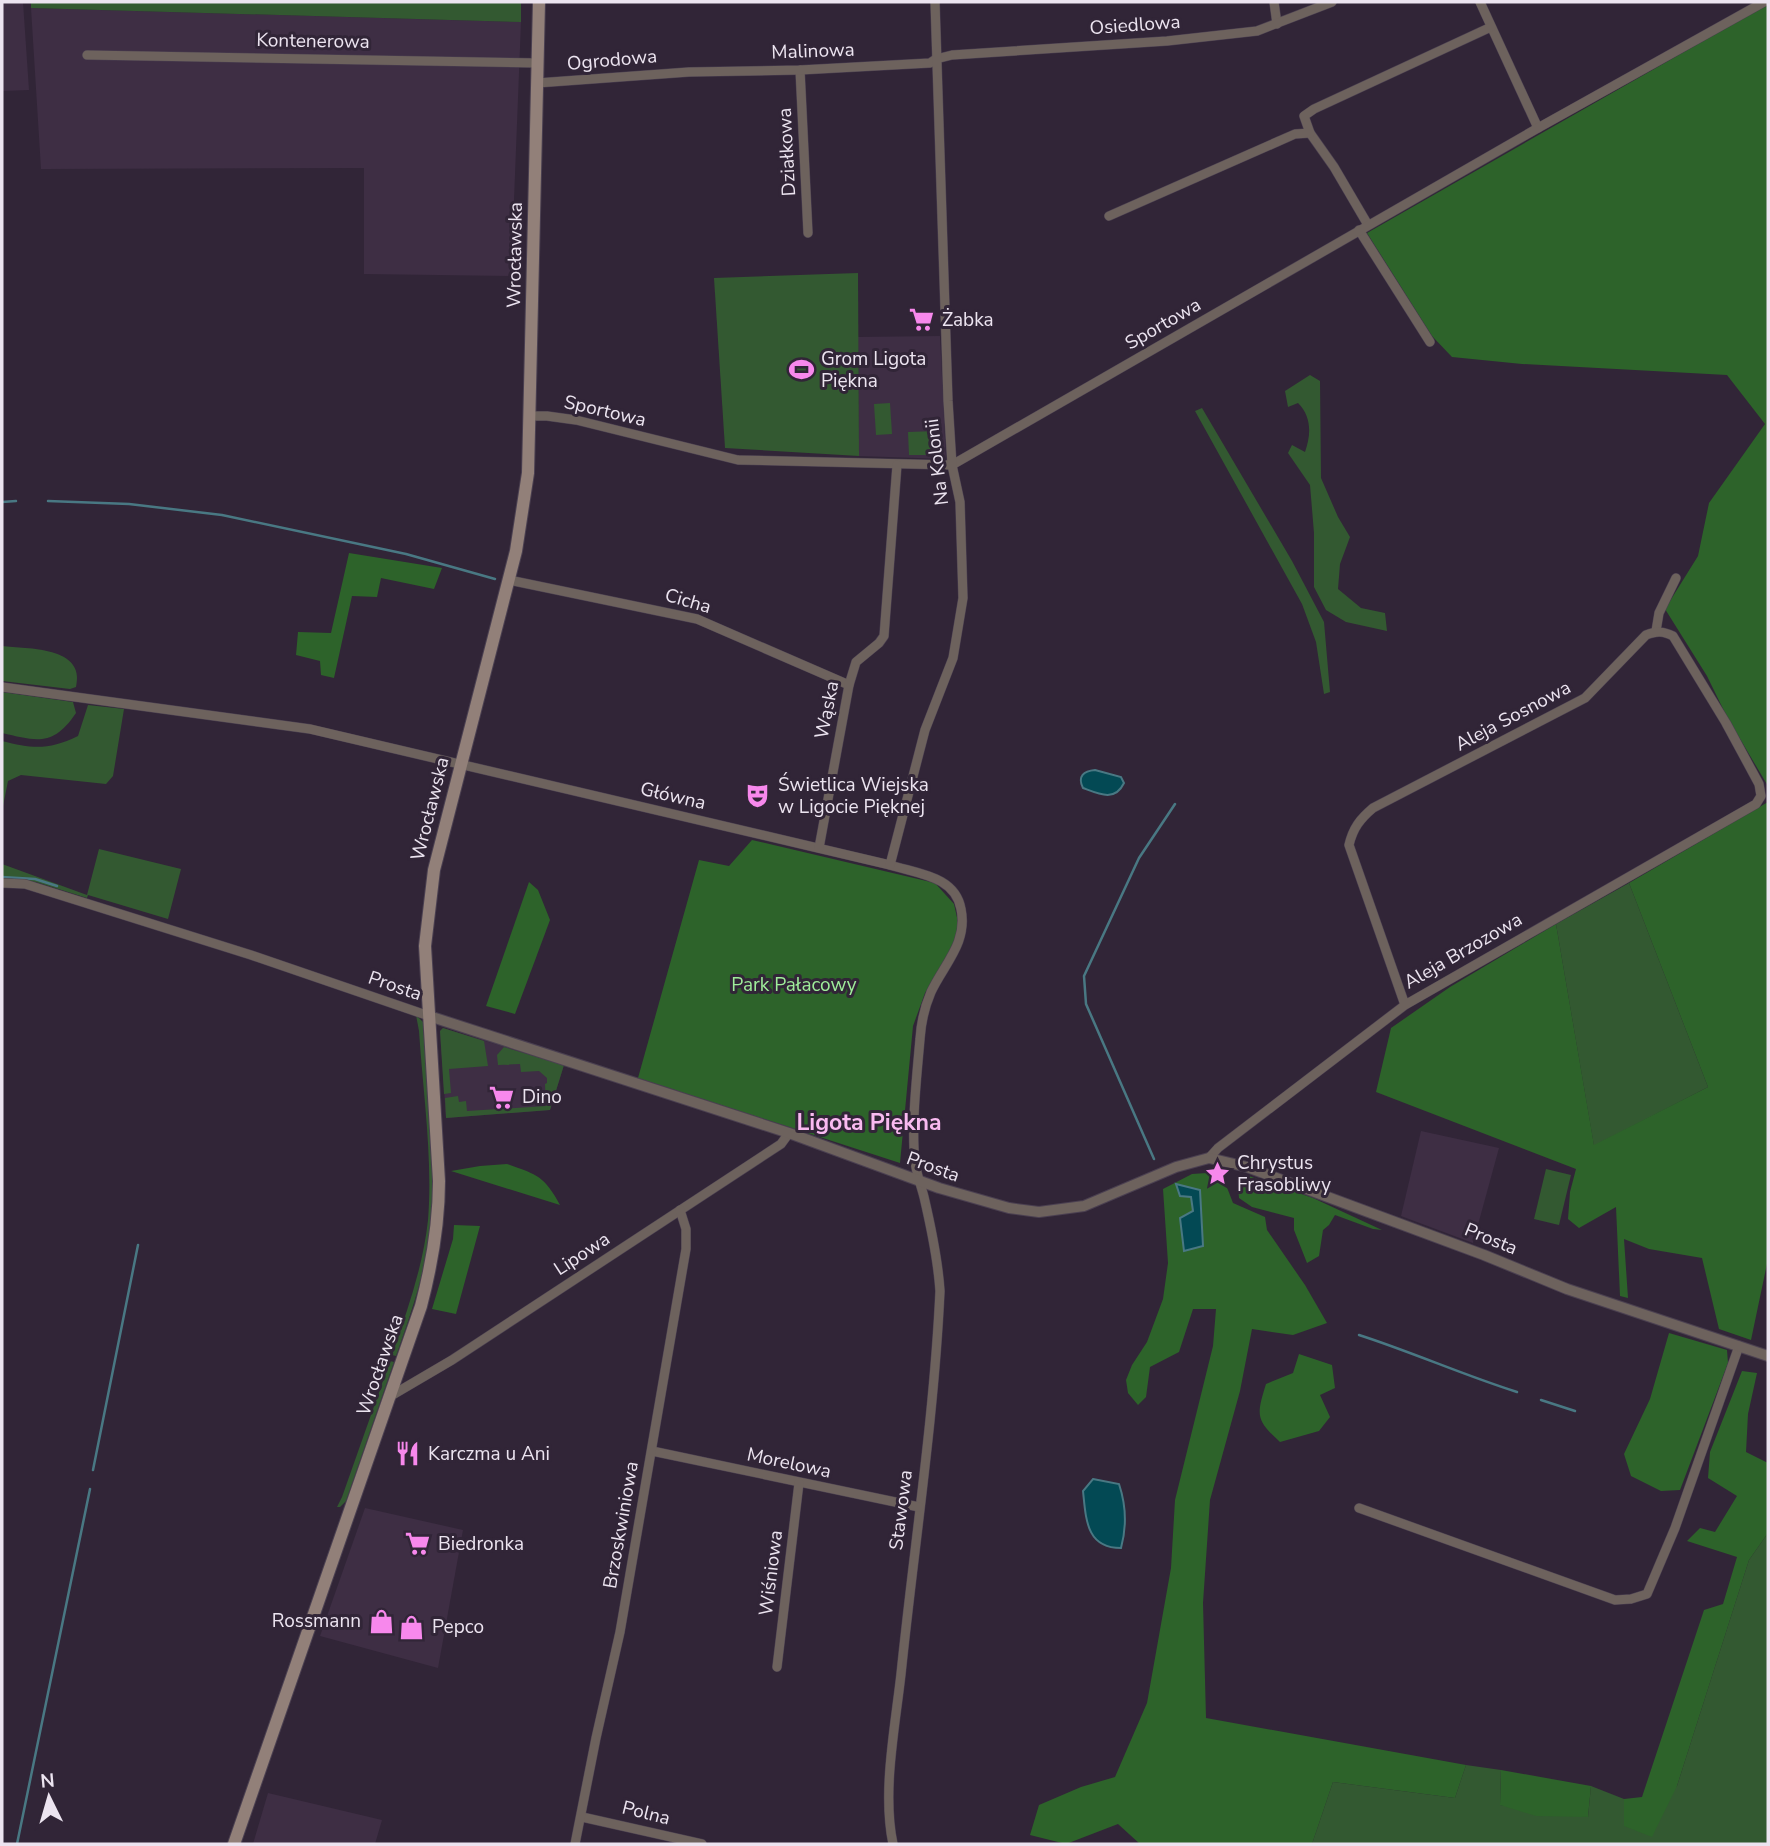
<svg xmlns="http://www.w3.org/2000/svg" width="1770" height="1846" font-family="'Nunito Sans',sans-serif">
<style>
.built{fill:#3e2e44}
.green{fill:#335931}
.forest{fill:#2d632a}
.water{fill:#034954;stroke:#497883;stroke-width:2}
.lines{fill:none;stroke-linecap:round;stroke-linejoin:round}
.stream{stroke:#497883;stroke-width:2.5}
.minor-casing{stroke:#4b4051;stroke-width:10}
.tertiary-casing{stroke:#4b4051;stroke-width:12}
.secondary-casing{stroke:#4b4051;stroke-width:14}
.minor{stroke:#6d625d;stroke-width:9}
.tertiary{stroke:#6d625d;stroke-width:10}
.secondary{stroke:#928079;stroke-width:12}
.labels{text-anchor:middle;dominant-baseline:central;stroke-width:6;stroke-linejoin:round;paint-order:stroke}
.street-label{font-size:19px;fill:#ece4f0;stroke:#312537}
.poi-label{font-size:19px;fill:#ece4f0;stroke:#312537;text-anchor:start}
.park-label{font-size:19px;fill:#9fed9a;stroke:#312537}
.quarter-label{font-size:23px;font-weight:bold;fill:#f9baf0;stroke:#312537}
</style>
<rect width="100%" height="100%" fill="#312537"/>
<g class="built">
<polygon points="2,2 23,2 29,90 2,91"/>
<polygon points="31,8 521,22 511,276 364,274 364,168 41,169"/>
<polygon points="940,336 946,459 859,456 858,337"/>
<polygon points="443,1028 564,1065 550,1110 446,1118 440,1031"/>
<polygon points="1421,1131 1499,1148 1473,1243 1401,1216"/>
<polygon points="365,1508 463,1530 438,1668 320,1636"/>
<polygon points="268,1793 382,1820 375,1844 253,1844"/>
</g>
<g class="green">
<polygon points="31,2 521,2 521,22 31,8"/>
<polygon points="858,273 859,456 725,448 714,278"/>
<path d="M1310,375L1320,381L1321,478L1338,517L1350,537L1340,564L1338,589L1361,608L1385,613L1387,631L1346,622L1326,610L1314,587V533L1310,485L1288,453L1292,445L1305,452C1311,435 1312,417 1298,403L1288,407L1285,391Z"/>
<polygon points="890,403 892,434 876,435 874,404"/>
<polygon points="1202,408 1292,561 1324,622 1330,692 1324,694 1316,642 1302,604 1195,411"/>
<polygon points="937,431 939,455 909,455 908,432"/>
<path d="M2,646C27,649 86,646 76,687L70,689L2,681Z"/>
<path d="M2,692L73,702L76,713C53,747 37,741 2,733Z"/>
<path d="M88,705L124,709L113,776L106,784L21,775L8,781L2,811V741C33,749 49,750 78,736Z"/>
<polygon points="99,849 181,869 168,919 88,895 87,898 36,882 2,880 2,864 87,895"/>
<polygon points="1629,883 1708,1087 1594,1146 1556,924"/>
<path d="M416,1015L423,1022C428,1094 440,1170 429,1242C422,1282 409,1319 396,1356L392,1355C407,1311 423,1267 428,1220C433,1158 423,1093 419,1031Z"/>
<polygon points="443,1028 484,1041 488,1066 449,1069 451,1093 444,1094 440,1031"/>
<polygon points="504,1047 564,1065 550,1110 446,1118 445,1098 458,1096 459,1102 466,1101 467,1111 546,1106 545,1084 547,1083 547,1078 539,1071 521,1072 520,1064 498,1065 497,1055"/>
<polygon points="1546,1169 1571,1175 1559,1225 1534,1219"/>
<polygon points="390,1361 394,1362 346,1501 340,1507 337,1507 342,1497"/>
<polygon points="1768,1533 1768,1844 1312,1844 1333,1782 1455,1798 1466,1765 1501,1770 1500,1805 1588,1817 1591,1786 1624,1799 1624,1826 1677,1786 1749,1560"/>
</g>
<g class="forest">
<polygon points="1768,4 1768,786 1727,717 1707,676 1665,609 1698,556 1709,503 1765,424 1727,375 1522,364 1452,357 1432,336 1367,233"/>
<polygon points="349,553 442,568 434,589 381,578 377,597 352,596 334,678 321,675 320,661 296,655 298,632 331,633"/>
<polygon points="1768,802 1768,1259 1751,1340 1719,1329 1702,1258 1649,1249 1624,1239 1628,1298 1620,1296 1616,1207 1579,1228 1568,1219 1570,1192 1576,1169 1376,1092 1391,1028 1450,987 1556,924 1594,1145 1708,1087 1629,883"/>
<polygon points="752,840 935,883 954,904 958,922 957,941 925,993 913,1026 900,1163 638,1078 699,860 729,866"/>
<polygon points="529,882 538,890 550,920 515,1014 486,1006"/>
<path d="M507,1164C538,1175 544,1176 560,1205L451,1171L480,1166Z"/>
<polygon points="1221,1172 1233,1203 1265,1217 1267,1230 1305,1285 1327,1323 1293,1335 1252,1329 1240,1391 1210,1500 1203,1603 1206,1718 1466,1765 1455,1798 1333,1782 1312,1844 1140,1844 1118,1824 1066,1844 1030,1835 1039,1805 1081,1787 1115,1777 1147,1703 1171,1568 1175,1500 1213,1346 1216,1309 1193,1309 1179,1352 1150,1367 1146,1397 1138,1405 1128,1393 1126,1380 1132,1365 1147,1342 1163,1299 1168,1263 1163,1189 1192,1174"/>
<polygon points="1243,1174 1313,1198 1382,1230 1373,1229 1335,1215 1329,1225 1323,1230 1319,1256 1307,1263 1294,1230 1294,1218 1252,1207 1239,1198 1238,1186"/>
<polygon points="454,1225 480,1226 456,1314 432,1309 453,1239"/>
<polygon points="1669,1333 1727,1350 1728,1363 1680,1490 1661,1491 1631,1476 1624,1454 1650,1399"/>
<path d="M1299,1354L1332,1365L1335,1388L1320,1395L1330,1417L1319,1431L1280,1442C1256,1420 1256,1416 1266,1384L1293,1373Z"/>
<polygon points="1742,1371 1757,1373 1748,1414 1746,1452 1768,1463 1768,1533 1749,1560 1677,1786 1652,1837 1624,1826 1624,1799 1642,1797 1704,1610 1723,1604 1737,1557 1687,1541 1700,1528 1715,1532 1737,1496 1708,1478 1710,1452"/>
<polygon points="1501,1770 1591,1786 1588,1817 1536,1816 1500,1805"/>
</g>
<g class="water">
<path d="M1095,770L1121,777L1124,783C1115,802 1099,794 1083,788C1077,776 1084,771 1095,770Z"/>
<polygon points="1176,1184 1200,1190 1203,1246 1184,1251 1180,1218 1193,1211 1191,1197 1180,1196"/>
<path d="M1093,1479L1119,1484C1126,1505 1127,1526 1121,1548C1086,1548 1086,1519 1083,1491Z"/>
</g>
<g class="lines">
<g class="stream">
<polyline points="48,501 129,504 222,515 406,554 495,579"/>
<polyline points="2,502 16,501"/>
<polyline points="2,877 35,879 57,886"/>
<polyline points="1154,1159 1086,1004 1084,976 1139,858 1175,804"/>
<path d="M1359,1335C1412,1352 1463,1375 1517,1392"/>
<polyline points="1541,1400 1575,1411"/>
<polyline points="93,1470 138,1245"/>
<polyline points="17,1844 90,1489"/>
</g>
<defs>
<g id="minor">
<polyline points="1274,2 1277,24"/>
<polyline points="1480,2 1538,128"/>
<polyline points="87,55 538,63"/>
<polyline points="800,70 808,233"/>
<polyline points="537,83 689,72 800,70 930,63 936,59 952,55 1167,41 1257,31 1332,2"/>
<polyline points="1310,133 1334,167 1368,225"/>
<polyline points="1109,216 1295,134 1310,133 1304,116 1314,109 1491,27"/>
<polyline points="1359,230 1430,342"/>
<polyline points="530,416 547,416 576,420 738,460 952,465 1538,128 1764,2"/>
<polyline points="509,580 697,619 849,685"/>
<polyline points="1656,631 1659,613 1676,578"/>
<path d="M2,687L310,729L890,865C918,874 955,876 961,909C968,943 944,964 931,992C925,1006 921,1023 920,1039C917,1074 911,1126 915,1161C916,1173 921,1185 924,1197C931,1227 938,1260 940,1291C934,1419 914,1547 901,1674C895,1728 882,1792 893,1844"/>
<polyline points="819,848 849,685 856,662 879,643 884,636 897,465"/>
<polyline points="890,865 925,730 953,658 963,598 960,502 952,465 948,401 935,2"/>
<polyline points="2,883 25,884 251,955 429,1016"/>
<path d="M1209,1158L1218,1148L1405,1005L1756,804L1761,796L1759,784L1726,723L1673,636C1663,631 1657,631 1646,635L1585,698L1373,808C1360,819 1353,828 1349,845L1405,1005"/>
<polyline points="389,1397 452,1360 781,1144 789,1133"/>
<polyline points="652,1451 919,1507"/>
<polyline points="1359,1508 1615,1600 1631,1599 1647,1594 1675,1528 1739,1346"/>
<polyline points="777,1667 799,1483"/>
<polyline points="582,1817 702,1844"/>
<polyline points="575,1844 596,1738 620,1632 686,1249 686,1229 680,1210"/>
</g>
<polyline id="tertiary" points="429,1016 789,1133 939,1188 1009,1208 1039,1212 1084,1206 1176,1167 1209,1158 1247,1167 1484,1255 1567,1289 1768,1356"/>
<path id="secondary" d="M234,1844L421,1306C432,1264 439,1225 439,1181L425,946L434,870L516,551L528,473L539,2"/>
</defs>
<use href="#minor" class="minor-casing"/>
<use href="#tertiary" class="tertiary-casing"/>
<use href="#secondary" class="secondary-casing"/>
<use href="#minor" class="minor"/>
<use href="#tertiary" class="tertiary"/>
<use href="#secondary" class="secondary"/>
</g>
<defs>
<symbol id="supermarket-bare" viewBox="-9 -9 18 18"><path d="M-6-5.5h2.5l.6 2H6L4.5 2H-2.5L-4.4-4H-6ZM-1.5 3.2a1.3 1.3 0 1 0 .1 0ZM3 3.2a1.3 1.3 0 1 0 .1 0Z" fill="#f788ec" stroke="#312537" stroke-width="2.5" paint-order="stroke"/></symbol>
<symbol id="stadium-bare" viewBox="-9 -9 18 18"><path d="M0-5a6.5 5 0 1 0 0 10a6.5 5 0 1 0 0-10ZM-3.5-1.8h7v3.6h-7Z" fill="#f788ec" stroke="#312537" stroke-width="2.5" paint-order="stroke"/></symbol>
<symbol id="theatre-bare" viewBox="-9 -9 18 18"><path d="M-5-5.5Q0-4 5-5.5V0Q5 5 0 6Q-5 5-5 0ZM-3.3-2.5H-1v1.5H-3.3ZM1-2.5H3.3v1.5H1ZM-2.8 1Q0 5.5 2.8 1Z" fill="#f788ec" stroke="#312537" stroke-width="2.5" paint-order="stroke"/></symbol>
<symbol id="sight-bare" viewBox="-9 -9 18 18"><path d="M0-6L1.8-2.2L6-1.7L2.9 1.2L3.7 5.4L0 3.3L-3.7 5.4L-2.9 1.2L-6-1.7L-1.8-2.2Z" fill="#f788ec" stroke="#312537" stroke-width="2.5" paint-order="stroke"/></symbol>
<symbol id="restaurant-bare" viewBox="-9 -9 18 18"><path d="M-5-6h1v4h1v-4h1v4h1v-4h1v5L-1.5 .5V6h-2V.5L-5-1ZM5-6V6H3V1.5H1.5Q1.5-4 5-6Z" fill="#f788ec" stroke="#312537" stroke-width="2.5" paint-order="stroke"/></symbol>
<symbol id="shop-bare" viewBox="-9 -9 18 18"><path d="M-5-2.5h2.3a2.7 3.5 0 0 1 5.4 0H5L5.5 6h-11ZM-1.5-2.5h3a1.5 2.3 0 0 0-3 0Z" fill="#f788ec" stroke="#312537" stroke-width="2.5" paint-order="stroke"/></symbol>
</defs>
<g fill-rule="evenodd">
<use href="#supermarket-bare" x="904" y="302" width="35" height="35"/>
<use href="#stadium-bare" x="784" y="352" width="35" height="35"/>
<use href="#theatre-bare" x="740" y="778" width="35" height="35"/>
<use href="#supermarket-bare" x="484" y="1080" width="35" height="35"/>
<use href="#sight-bare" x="1200" y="1156" width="35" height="35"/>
<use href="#restaurant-bare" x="390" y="1436" width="35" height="35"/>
<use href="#supermarket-bare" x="400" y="1526" width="35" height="35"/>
<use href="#shop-bare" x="364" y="1604" width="35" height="35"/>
<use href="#shop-bare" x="394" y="1610" width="35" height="35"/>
</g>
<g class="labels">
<g class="street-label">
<text transform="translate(1135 25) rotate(-4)">Osiedlowa</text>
<text transform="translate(313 41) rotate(1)">Kontenerowa</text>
<text transform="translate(813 51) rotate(-2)">Malinowa</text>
<text transform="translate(612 60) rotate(-5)">Ogrodowa</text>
<text transform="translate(787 152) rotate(-93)">Działkowa</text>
<text transform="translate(515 255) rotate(-89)">Wrocławska</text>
<text transform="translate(1163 324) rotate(-30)">Sportowa</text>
<text transform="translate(605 411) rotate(13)">Sportowa</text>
<text transform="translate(937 462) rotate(-97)">Na Kolonii</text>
<text transform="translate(688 601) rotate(16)">Cicha</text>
<text transform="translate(827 710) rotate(-79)">Wąska</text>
<text transform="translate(1513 716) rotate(-28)">Aleja Sosnowa</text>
<text transform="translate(673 796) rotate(13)">Główna</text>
<text transform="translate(430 809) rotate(-76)">Wrocławska</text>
<text transform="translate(1463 951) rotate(-30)">Aleja Brzozowa</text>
<text transform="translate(395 986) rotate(19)">Prosta</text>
<text transform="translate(933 1167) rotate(20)">Prosta</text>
<text transform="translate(1491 1239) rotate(22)">Prosta</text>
<text transform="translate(582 1254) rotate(-33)">Lipowa</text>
<text transform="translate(380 1365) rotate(-71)">Wrocławska</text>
<text transform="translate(789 1463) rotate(12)">Morelowa</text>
<text transform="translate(901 1510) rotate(-83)">Stawowa</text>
<text transform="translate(621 1525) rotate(-80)">Brzoskwiniowa</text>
<text transform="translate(771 1573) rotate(-83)">Wiśniowa</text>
<text transform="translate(646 1813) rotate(14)">Polna</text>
</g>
<g class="poi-label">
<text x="942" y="320">Żabka</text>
<text x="821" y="359">Grom Ligota<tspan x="821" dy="22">Piękna</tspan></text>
<text x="778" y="785">Świetlica Wiejska<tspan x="778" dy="22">w Ligocie Pięknej</tspan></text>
<text x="522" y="1097">Dino</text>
<text x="1237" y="1163">Chrystus<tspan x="1237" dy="22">Frasobliwy</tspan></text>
<text x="428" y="1454">Karczma u Ani</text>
<text x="438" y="1544">Biedronka</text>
<text x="361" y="1621" text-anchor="end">Rossmann</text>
<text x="432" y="1627">Pepco</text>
</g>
<g class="park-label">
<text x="794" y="985">Park Pałacowy</text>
</g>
<g class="quarter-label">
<text x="869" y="1122">Ligota Piękna</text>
</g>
</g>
<rect width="1770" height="1846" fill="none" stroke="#ece4f0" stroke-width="7"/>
<g transform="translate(49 1797) rotate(355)" stroke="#312537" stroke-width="5" paint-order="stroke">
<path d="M0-5L12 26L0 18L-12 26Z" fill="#ece4f0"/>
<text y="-10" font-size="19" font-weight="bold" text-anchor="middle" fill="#ece4f0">N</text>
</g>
</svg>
